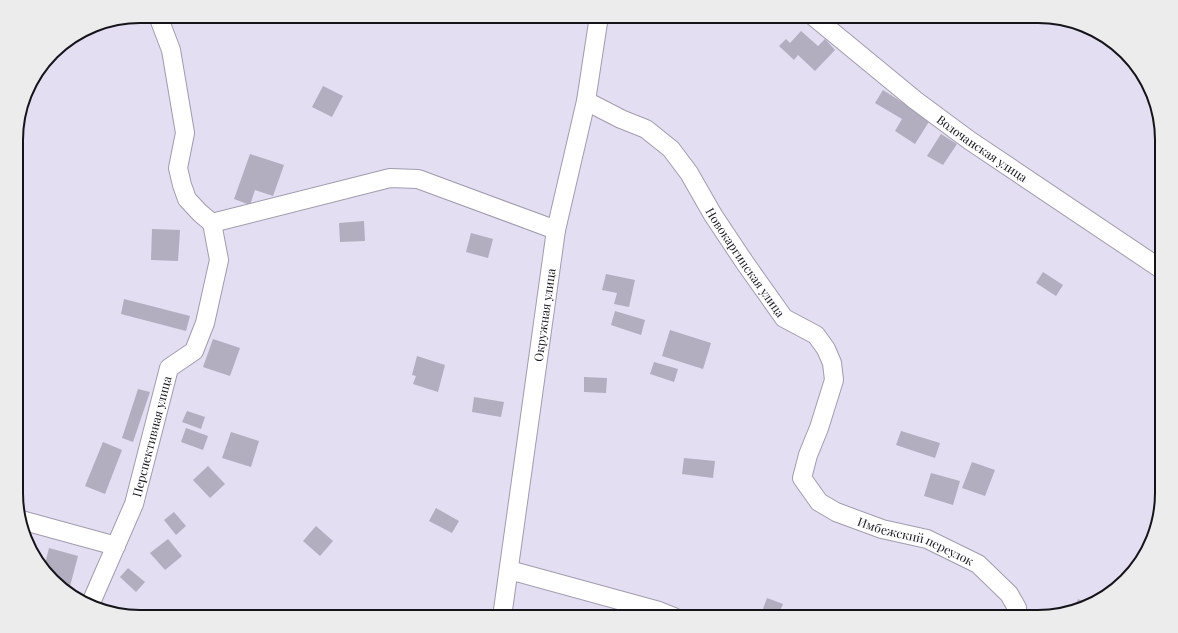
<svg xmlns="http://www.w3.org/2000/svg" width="1178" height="633" font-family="'Playfair Display',serif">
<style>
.building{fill:#b2adbf}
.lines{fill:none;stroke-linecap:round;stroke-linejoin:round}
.minor-casing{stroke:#a09cae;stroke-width:20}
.minor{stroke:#fff;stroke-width:18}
.labels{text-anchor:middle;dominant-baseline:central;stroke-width:3;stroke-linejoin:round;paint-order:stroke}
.street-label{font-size:12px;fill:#15141a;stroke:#fff}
.rim{fill:none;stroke:#15141a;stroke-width:2}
</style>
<rect width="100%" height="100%" fill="#e3def1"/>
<g class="building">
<polygon points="801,31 818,46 825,39 835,50 815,71 798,55 794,60 779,46 786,39 790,43"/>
<polygon points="323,86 343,96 332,117 312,107"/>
<polygon points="883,90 930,120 915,144 895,131 902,119 875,103"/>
<polygon points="941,134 957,144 943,165 927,156"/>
<polygon points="250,154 284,165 273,196 255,190 250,205 234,199"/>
<polygon points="364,221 365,241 340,242 339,223"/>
<polygon points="152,229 180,230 178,261 151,260"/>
<polygon points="471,233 493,239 488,258 466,252"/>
<polygon points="1043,272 1063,285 1056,296 1036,283"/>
<polygon points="606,274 635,280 629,307 614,304 617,293 602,290"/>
<polygon points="124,299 190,316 186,331 121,314"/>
<polygon points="615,311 645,320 641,335 611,325"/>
<polygon points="670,330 711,343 703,369 662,356"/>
<polygon points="213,339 240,348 230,376 203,367"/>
<polygon points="417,356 445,365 438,392 413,384 416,376 412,375"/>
<polygon points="654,362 678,369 674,382 650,374"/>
<polygon points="584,377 607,378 606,393 584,392"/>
<polygon points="138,389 150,392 133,442 122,438"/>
<polygon points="474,397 504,402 501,417 472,412"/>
<polygon points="187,411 205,417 201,429 182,422"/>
<polygon points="186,428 208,436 203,450 181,442"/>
<polygon points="901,431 940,443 935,458 896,445"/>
<polygon points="231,432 259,441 251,467 222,458"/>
<polygon points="103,442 122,450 105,494 85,486"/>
<polygon points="684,458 715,461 713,478 682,474"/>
<polygon points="972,462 995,470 985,496 962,488"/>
<polygon points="208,466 225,484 210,498 193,480"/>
<polygon points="931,473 960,481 953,505 924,496"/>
<polygon points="436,508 459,521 452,533 429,521"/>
<polygon points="174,512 186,526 176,535 164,520"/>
<polygon points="316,526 333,541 320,556 303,541"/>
<polygon points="168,539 182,556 165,570 150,553"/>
<polygon points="49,548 78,556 69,590 48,573 50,566 45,564"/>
<polygon points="128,568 145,582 136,592 120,577"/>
<polygon points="767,598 783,604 780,611 796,617 760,617"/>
<polygon points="1078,599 1087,603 1075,607"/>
</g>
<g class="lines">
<defs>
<g id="minor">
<path id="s1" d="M813,16L915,100L969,140L1161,269"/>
<path id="s2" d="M586,101L621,119L646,129L671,149L689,173L713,215L745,263L784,318L816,335L826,349L832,363L834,380L819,428L808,455L802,478L819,502L836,512L882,529L927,539L978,564L1009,594L1017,608L1018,617"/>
<polyline points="212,223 390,178 418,179 556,230"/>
<polyline points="21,520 116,546"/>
<polyline points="509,570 659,611 674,617"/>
<path id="s3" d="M90,605L134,504L169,368L194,351L205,323L219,260L212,223L200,213L187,199L182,185L178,168L185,133L171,50L158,16"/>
<path id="s4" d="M502,617L556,230L586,101L599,16"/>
</g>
</defs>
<use href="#minor" class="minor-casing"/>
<use href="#minor" class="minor"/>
</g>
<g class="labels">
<g class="street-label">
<text stroke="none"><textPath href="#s1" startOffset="215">Волочанская улица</textPath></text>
<text stroke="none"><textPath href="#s2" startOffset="234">Новокаргинская улица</textPath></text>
<text stroke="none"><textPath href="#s4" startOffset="305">Окружная улица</textPath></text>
<text stroke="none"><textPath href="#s3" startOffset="180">Перспективная улица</textPath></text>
<text stroke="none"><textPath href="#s2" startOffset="625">Имбежский переулок</textPath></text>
</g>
</g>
<path d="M0 0H1178V633H0ZM140 23H1038A117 117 0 0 1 1155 140V493A117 117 0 0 1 1038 610H140A117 117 0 0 1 23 493V140A117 117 0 0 1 140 23Z" fill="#ececed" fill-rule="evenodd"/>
<path class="rim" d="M140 23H1038A117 117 0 0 1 1155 140V493A117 117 0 0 1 1038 610H140A117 117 0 0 1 23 493V140A117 117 0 0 1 140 23Z"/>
</svg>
